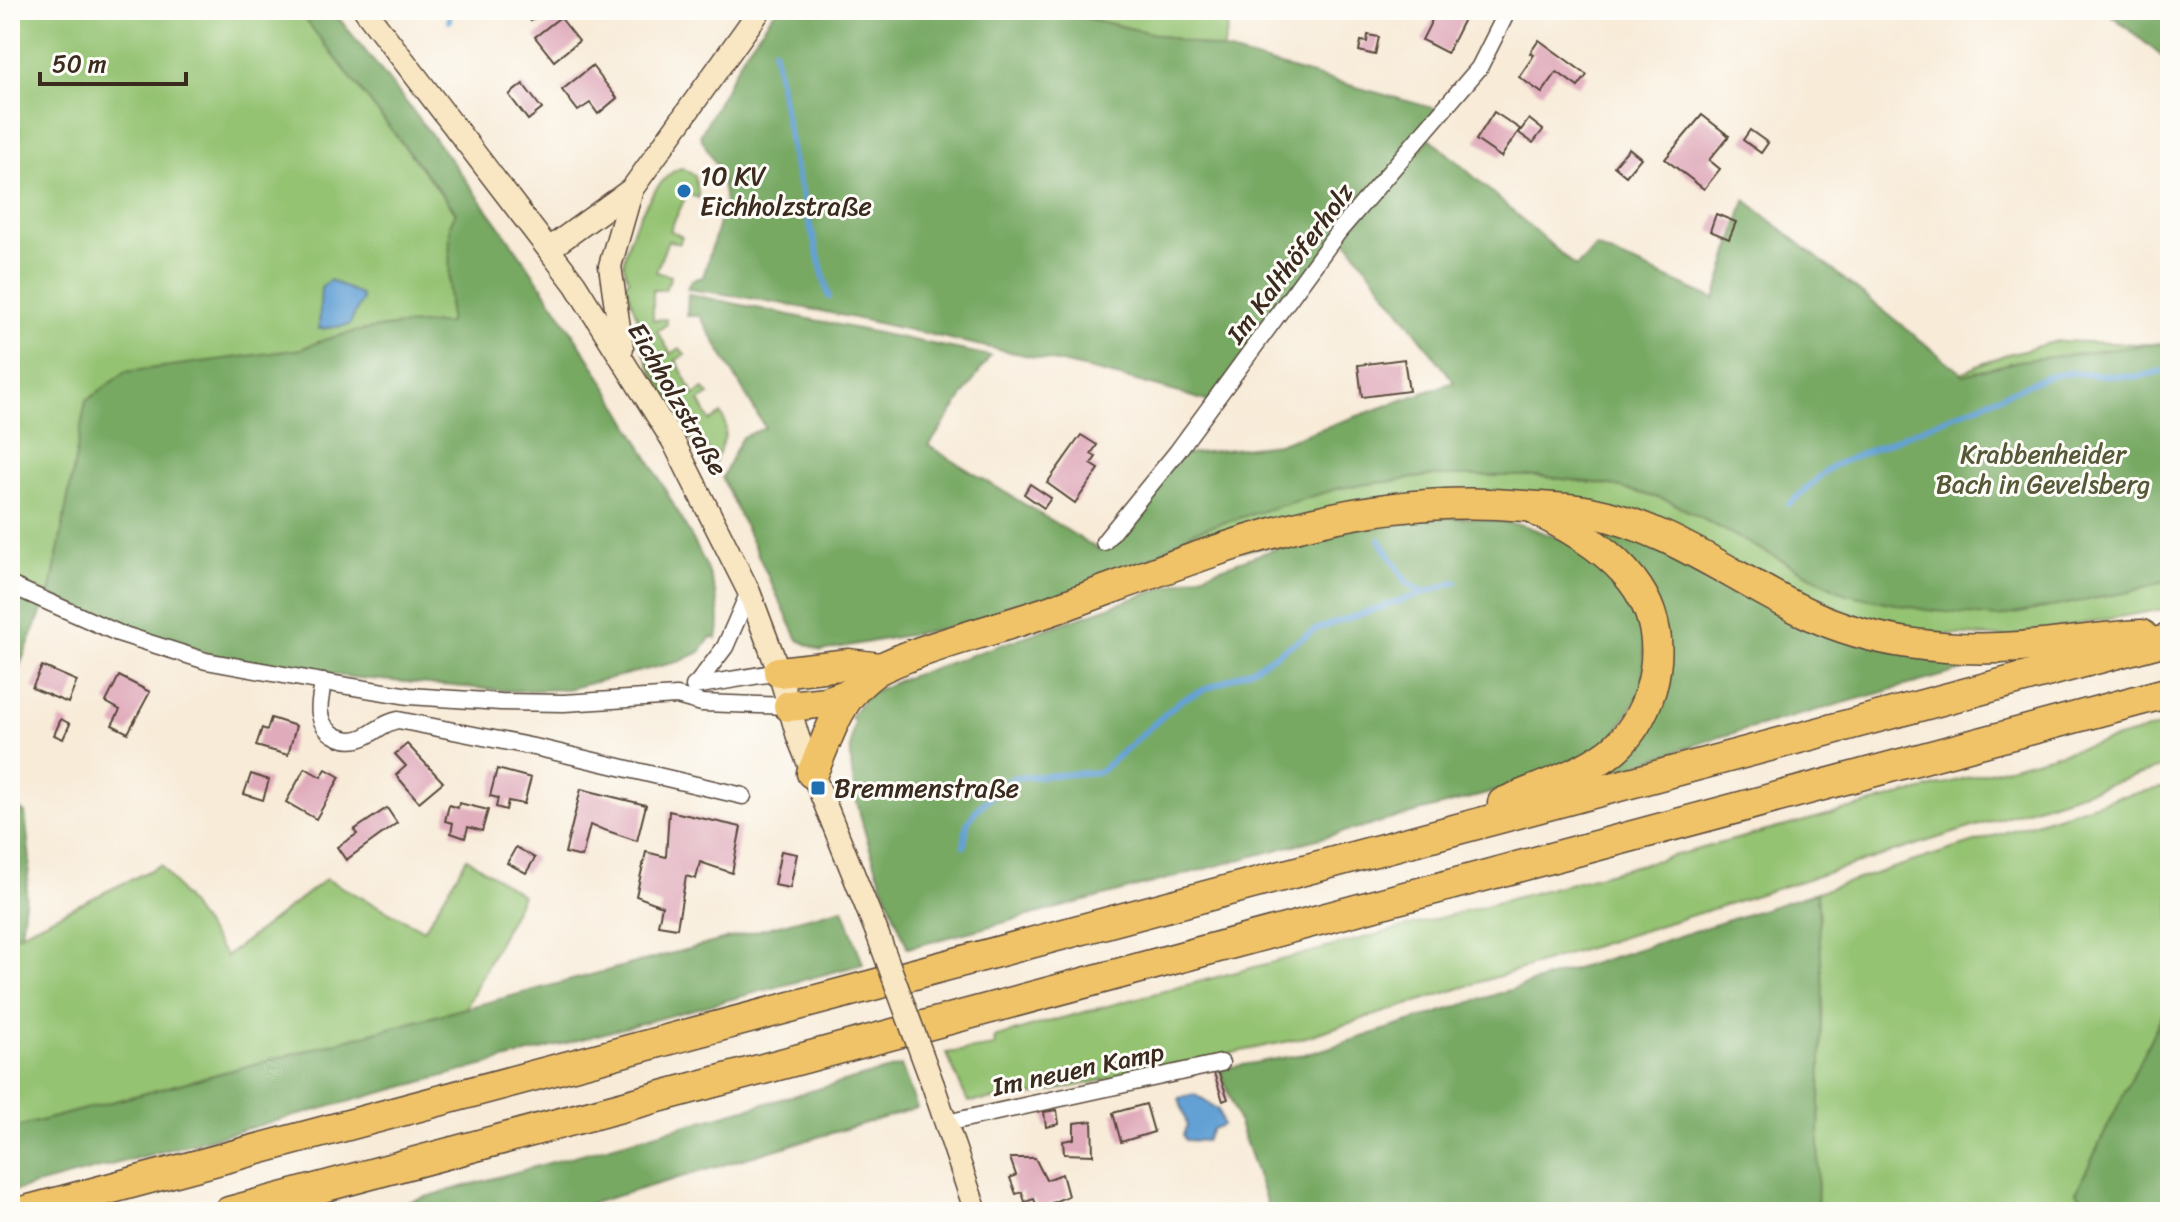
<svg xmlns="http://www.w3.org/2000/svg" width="2180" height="1222" font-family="Sriracha,sans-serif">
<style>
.green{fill:#94c372;stroke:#687648;stroke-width:2}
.forest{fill:#77a964;stroke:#596a41;stroke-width:2}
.water{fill:#64a1d5;stroke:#50667a;stroke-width:2}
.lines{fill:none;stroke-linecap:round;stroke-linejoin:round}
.stream{stroke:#64a1d5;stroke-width:6}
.building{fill:#e0abbb}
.street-casing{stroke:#57473a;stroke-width:19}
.secondary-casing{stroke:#57473a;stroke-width:25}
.highway-casing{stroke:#57473a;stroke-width:33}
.street{stroke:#fff;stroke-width:16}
.secondary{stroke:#f9e7c3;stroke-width:22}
.highway{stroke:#f1c369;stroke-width:30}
.secondary-bridge-casing{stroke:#57473a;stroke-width:25;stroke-linecap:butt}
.secondary-bridge{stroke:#f9e7c3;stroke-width:22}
.poi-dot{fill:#1f6fb2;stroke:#fdfcf7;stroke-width:3}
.labels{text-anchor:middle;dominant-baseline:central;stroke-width:6;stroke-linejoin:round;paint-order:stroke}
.poi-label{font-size:26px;fill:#3b2a1e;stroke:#fdfcf7;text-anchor:start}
.street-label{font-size:26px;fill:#3b2a1e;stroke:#fdfcf7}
.park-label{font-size:26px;fill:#565837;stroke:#fdfcf7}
</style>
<rect width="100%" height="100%" fill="#fdfcf7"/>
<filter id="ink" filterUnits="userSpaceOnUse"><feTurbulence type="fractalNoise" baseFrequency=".0125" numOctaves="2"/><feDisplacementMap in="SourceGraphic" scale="16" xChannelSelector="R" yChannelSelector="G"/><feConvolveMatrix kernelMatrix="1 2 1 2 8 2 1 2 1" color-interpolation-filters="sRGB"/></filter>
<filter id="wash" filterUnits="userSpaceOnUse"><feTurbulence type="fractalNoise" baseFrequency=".006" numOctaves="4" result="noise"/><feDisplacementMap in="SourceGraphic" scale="32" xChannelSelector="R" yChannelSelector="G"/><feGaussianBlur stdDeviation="1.8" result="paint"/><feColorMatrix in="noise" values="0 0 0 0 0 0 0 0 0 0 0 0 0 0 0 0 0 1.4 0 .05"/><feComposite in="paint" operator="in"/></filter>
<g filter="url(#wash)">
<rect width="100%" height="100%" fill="#f8ebd8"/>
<g class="green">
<path d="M10,10H298L456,213L450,225L449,324C399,324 347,328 301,349L86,401L50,595L10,578Z"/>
<polygon points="1052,10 1232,10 1223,50"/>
<path d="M682,168L695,176L699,198L687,194L670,230L682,237L679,244L668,240L656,272L671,276L665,290H653V320L666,319L667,324L657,331L671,354L680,348L685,355L676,360L694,395L704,389L709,395L699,401L710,421L721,414C732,430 721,446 715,462L649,350L625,283L629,280C627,275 624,271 624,264C623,241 658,171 682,168Z"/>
<polygon points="2058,341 2165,345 2129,592 2170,579 2170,608 2007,637 1922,633 1839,617 1571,499 1134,568 1195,531 1340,488 1430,476 1538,476 1611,485 1669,501 1846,594 1919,390 2004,355"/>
<polygon points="642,347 713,467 710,474 649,365"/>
<polygon points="2170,724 2170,765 1299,1039 1028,1096 968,1102 946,1053 995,1046 994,1038 1047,1022"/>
<polygon points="2170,786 2170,999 2076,1192 2099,1212 1817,1212 1822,986 1817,892 2117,797"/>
<polygon points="467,858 522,895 466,1008 10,1129 10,938 161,865 226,956 326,879 424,930"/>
</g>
<g class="forest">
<path d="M298,10H332C457,163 575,318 667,493C690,536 728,588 717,639L711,637L700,652L681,661L567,689L511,691L357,678L212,655L126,627L50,595L86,401L125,372L301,349C347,328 399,324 449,323L450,225L456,212Z"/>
<path d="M776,10H1052L1215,48L1440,110L1209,402C1132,377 1053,361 973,344C878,323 784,301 687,289L691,280L703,277L725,202L721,174L700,136L745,52Z"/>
<polygon points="2105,10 2170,10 2170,63"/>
<polygon points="1430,138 1576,267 1596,247 1715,299 1745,200 1964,375 2018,361 2170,342 2170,579 2129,592 1998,617 1926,610 1846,594 1669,501 1611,485 1538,476 1430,476 1340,488 1195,531 1134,568 984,621 821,651 798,640 722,478 742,437 765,428 700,316 687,316 688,294 990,356 929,446 1101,551 1179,455 1278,444 1454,382 1344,237"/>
<path d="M1471,518L1523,525L1566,541L1609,567L1644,625V687L1611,742L1554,776L908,948C885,894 836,776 855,721L850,717L868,694L897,681L1312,536L1396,519Z"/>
<polygon points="1594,523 1672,554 1989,663 1716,738 1602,776 1665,686"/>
<polygon points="10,592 43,608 10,690"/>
<polygon points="10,801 25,813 30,860 21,934 10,938"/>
<polygon points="1817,892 1823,987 1817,1212 1270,1212 1220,1069 1315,1052"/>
<polygon points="843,908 863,964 10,1192 10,1129"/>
<polygon points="2170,999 2170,1212 2099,1212 2076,1192"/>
<polygon points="901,1066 917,1108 562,1212 371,1212"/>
</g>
<g class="water">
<polygon points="330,280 361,295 362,300 349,325 319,329 321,288"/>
<polygon points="1194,1094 1218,1110 1223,1125 1212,1129 1206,1141 1185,1140 1183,1135 1187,1125 1179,1098"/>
</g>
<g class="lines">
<g class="stream">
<polyline points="449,21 450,10"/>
<polyline points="774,50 793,160 829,297"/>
<polyline points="1789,504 1832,466 2046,377 2069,373 2138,377 2170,369"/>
<polyline points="1380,540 1408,584 1422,591"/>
<polyline points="964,846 967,824 976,810 1012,778 1100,772 1181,700 1252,669 1317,629 1456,582"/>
</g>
</g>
<g id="blocks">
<g class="building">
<polygon points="522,10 544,10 531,21"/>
<polygon points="552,10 569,10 560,17 579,41 554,61 535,37 559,18"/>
<polygon points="1437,10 1464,19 1447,53 1422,40"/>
<polygon points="1368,35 1379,37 1375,55 1359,51 1361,41 1367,42"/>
<polygon points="1539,40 1587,75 1578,87 1557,72 1542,93 1519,77 1534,55 1530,53"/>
<polygon points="592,66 617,98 598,114 590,103 578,111 562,90"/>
<polygon points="523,84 542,109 528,120 509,95"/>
<polygon points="1494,112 1520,129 1501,157 1476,140"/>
<polygon points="1702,115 1729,136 1709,160 1720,169 1704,189 1665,159"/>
<polygon points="1529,119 1543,130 1533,143 1519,133"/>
<polygon points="1750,130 1768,143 1761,153 1743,140"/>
<polygon points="1629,148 1641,158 1626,176 1614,166"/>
<polygon points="1716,214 1736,222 1729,239 1710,231"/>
<polygon points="1404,359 1409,391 1362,397 1358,365"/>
<polygon points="1081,435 1097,445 1091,454 1096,457 1091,464 1099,469 1075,503 1047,483"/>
<polygon points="1030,484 1051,498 1044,508 1024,494"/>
<polygon points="42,666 77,681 68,703 32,688"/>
<polygon points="119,676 150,692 128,733 112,725 120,710 106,702"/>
<polygon points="271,718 296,726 288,755 256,746 262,728 267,730"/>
<polygon points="61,719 70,724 63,739 54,735"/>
<polygon points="407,744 443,782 419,802 396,775 406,766 395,754"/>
<polygon points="305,768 321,777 326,769 340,777 316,819 286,802"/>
<polygon points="497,769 531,778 524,804 508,801 506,810 496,807 498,798 490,796"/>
<polygon points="251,774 269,780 263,800 244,794"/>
<polygon points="581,789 646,805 637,841 590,825 582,857 565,853"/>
<polygon points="459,803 488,810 482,831 468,827 465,838 451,833 453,823 445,821 449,805 458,808"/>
<polygon points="387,808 397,823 346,860 337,847 357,834 354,830"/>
<polygon points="669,811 741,827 732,873 700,862 696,879 686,876 677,928 658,925 662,906 636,896 646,852 666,857"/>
<polygon points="516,847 535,858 526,873 507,863"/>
<polygon points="781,851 797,854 790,888 774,885"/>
<polygon points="1218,1071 1228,1099 1223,1101 1214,1073"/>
<polygon points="1146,1104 1154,1132 1121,1142 1113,1113"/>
<polygon points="1057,1110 1059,1124 1046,1127 1044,1112"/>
<polygon points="1092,1121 1093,1155 1064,1154 1063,1141 1074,1139 1074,1123"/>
<polygon points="1010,1158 1035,1158 1046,1180 1062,1174 1068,1196 1038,1209 1034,1199 1025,1202 1022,1192 1016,1194 1010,1178 1016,1175"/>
</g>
</g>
</g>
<g filter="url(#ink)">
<use href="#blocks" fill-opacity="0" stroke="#57473a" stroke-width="2"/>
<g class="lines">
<defs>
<g id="street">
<polyline points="1104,542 1177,452 1339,231 1479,68 1508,10"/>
<polyline points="10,585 118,633 206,661 323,682 409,696 501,702 564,703 677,696 702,703 789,706"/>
<path d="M323,682C322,692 318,705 320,714C323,735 347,745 364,737C377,731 383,723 398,720L539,748L743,796"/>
<polyline points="696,685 725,647 749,592"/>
<polyline points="694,686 779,672"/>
<polyline points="946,1123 1221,1063"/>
</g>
<g id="secondary">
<polyline points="365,10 575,284 673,441 749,592 779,672 798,737 876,930"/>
<polyline points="549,249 632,189 760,10"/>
<polyline points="622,348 610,266 632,189"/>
<polyline points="933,1085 976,1212"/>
</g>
<g id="highway">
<polyline points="779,672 849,664 880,668"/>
<polyline points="789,706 826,702 851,693"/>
<path d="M812,773C824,748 833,717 850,695C858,685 872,672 883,667C935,643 1000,629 1055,609C1215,551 1350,490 1525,506C1547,508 1569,508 1590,512C1671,528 1734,579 1807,613C1872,644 1949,652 2020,647C2061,644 2101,637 2142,635"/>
<path d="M1503,803C1537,788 1577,776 1608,754C1629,739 1644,713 1651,689C1676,598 1612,548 1539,512"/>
<polyline points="22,1212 2170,639"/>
<polyline points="229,1212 2170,692"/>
</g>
</defs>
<use href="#street" class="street-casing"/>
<use href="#secondary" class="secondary-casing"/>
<use href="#highway" class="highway-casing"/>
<use href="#street" class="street"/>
<use href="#secondary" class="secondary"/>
<use href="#highway" class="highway"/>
<defs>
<polyline id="secondary-bridge" points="876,930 933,1085"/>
</defs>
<use href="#secondary-bridge" class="secondary-bridge-casing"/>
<use href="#secondary-bridge" class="secondary-bridge"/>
</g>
</g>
<g class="poi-dot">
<circle cx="684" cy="191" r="8"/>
<rect x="810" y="780" width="16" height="16" rx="4"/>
</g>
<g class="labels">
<g class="poi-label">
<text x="700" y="176">10 KV<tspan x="700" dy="30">Eichholzstraße</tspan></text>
<text x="834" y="788">Bremmenstraße</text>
</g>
<g class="street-label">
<text transform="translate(1290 263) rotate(-53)">Im Kalthöferholz</text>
<text transform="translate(678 399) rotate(60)">Eichholzstraße</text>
<text transform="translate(1078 1069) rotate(-12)">Im neuen Kamp</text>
</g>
<g class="park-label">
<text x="2043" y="454">Krabbenheider<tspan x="2043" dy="30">Bach in Gevelsberg</tspan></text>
</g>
</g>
<rect width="2180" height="1222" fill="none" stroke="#fdfcf7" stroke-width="40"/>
<path d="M40 72v12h146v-12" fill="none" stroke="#3b2a1e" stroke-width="4"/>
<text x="52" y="72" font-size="24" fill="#3b2a1e" stroke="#fdfcf7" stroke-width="6" paint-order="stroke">50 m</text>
</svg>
